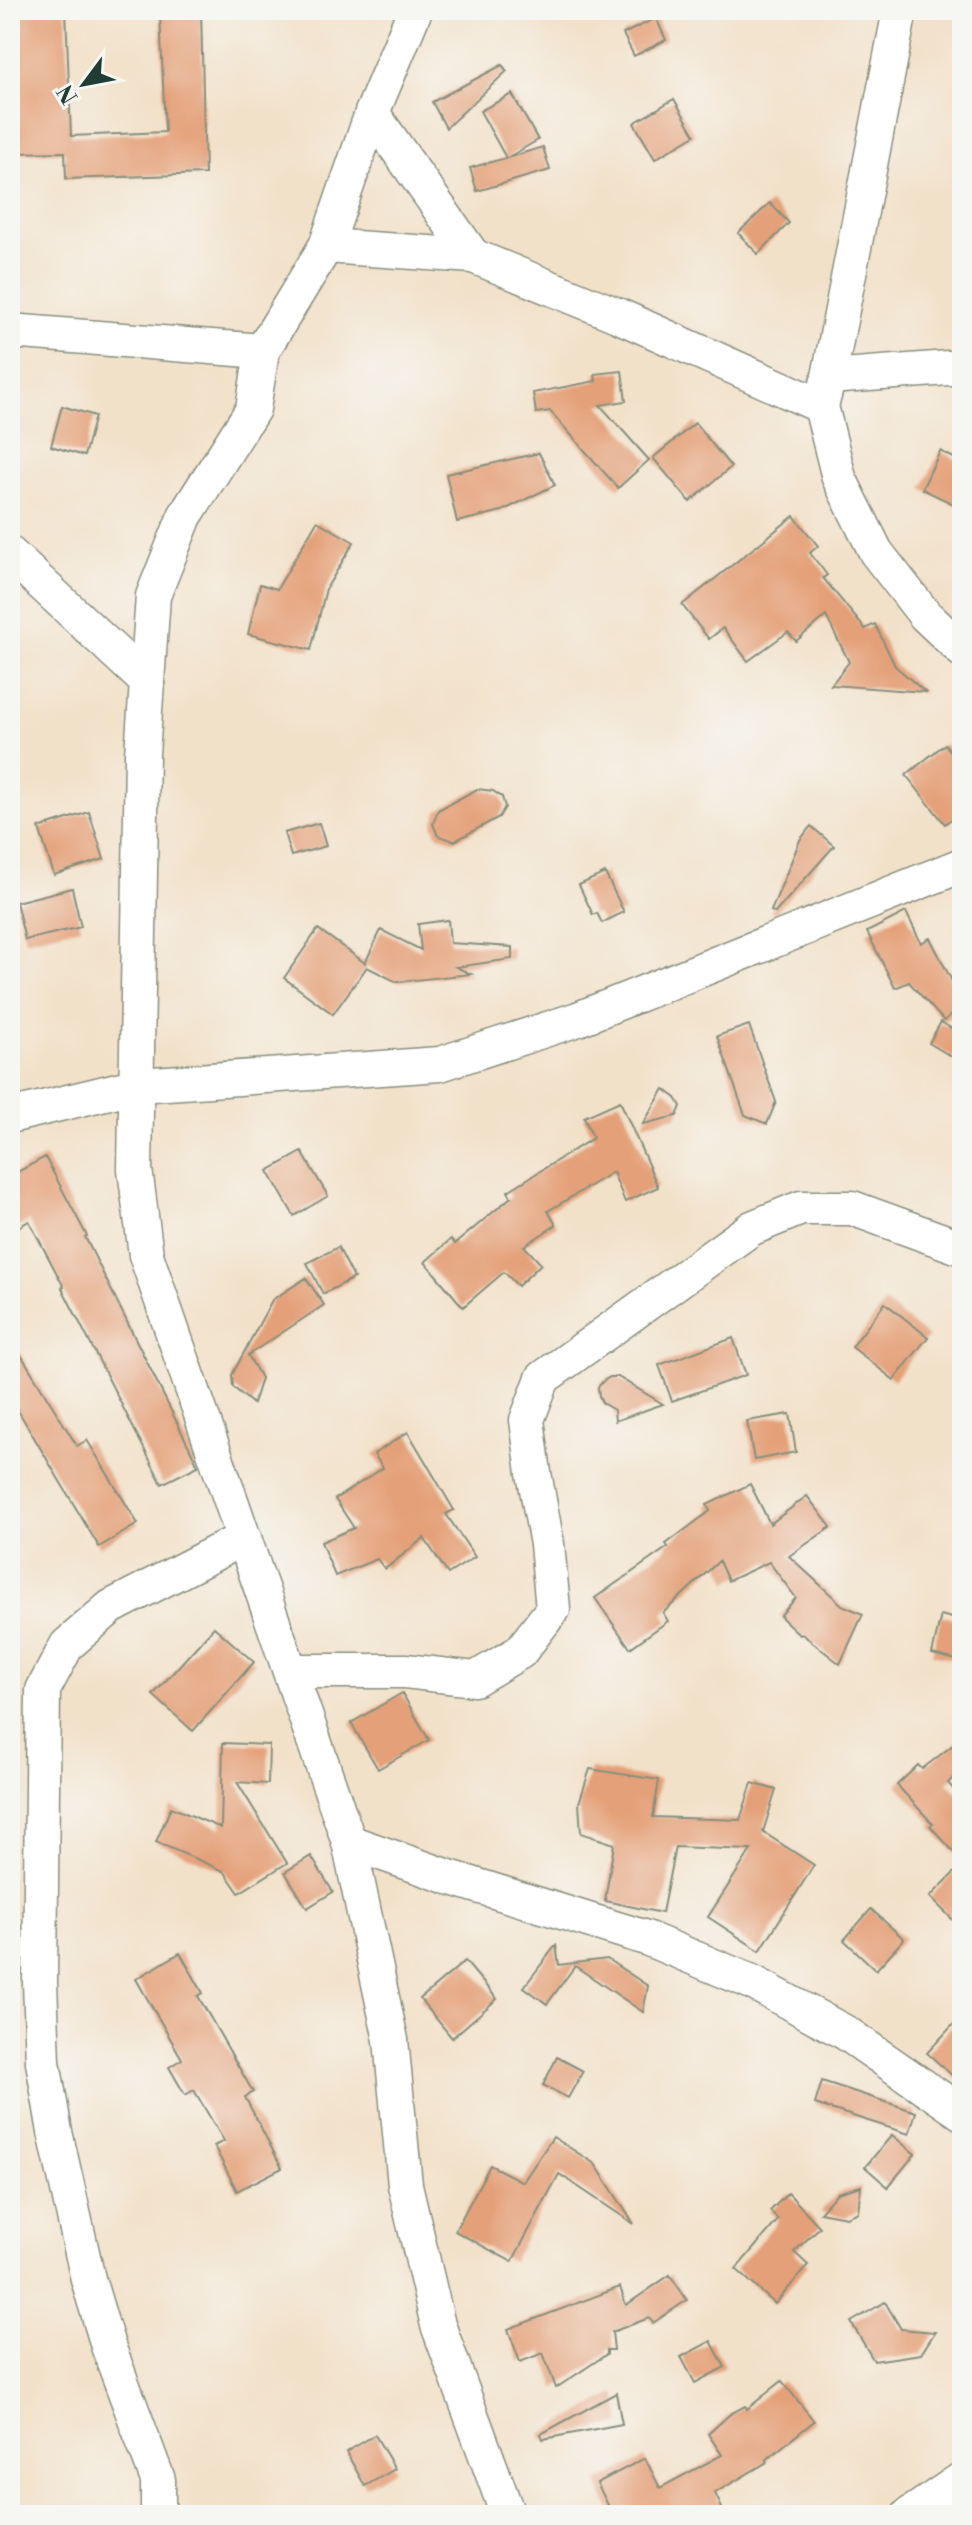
<svg xmlns="http://www.w3.org/2000/svg" width="972" height="2525" font-family="'Libre Bodoni',serif">
<style>
.building{fill:#e4a078}
.lines{fill:none;stroke-linecap:round;stroke-linejoin:round}
.minor-casing{stroke:#888f7e;stroke-width:37}
.minor{stroke:#fff;stroke-width:34}
</style>
<rect width="100%" height="100%" fill="#f6f6f2"/>
<filter id="ink" filterUnits="userSpaceOnUse"><feTurbulence type="fractalNoise" baseFrequency=".0125" numOctaves="2"/><feDisplacementMap in="SourceGraphic" scale="16" xChannelSelector="R" yChannelSelector="G"/><feConvolveMatrix kernelMatrix="1 2 1 2 8 2 1 2 1" color-interpolation-filters="sRGB"/></filter>
<filter id="wash" filterUnits="userSpaceOnUse"><feTurbulence type="fractalNoise" baseFrequency=".006" numOctaves="4" result="noise"/><feDisplacementMap in="SourceGraphic" scale="32" xChannelSelector="R" yChannelSelector="G"/><feGaussianBlur stdDeviation="1.8" result="paint"/><feColorMatrix in="noise" values="0 0 0 0 0 0 0 0 0 0 0 0 0 0 0 0 0 1.4 0 .05"/><feComposite in="paint" operator="in"/></filter>
<g filter="url(#wash)">
<rect width="100%" height="100%" fill="#f2e1c9"/>
<g id="blocks">
<g class="building">
<polygon points="10,10 66,10 71,136 165,132 160,11 201,10 205,174 66,179 65,152 12,153"/>
<polygon points="656,18 666,40 634,56 623,34"/>
<polygon points="502,65 507,71 446,128 432,102"/>
<polygon points="512,94 538,140 507,158 543,147 550,170 477,191 470,168 506,158 480,111"/>
<polygon points="674,99 695,135 655,159 634,123"/>
<polygon points="770,203 789,223 758,254 738,233"/>
<polygon points="622,371 626,401 600,405 649,460 618,488 550,411 536,413 533,393 596,381 595,374"/>
<polygon points="62,406 95,416 84,456 51,446"/>
<polygon points="695,423 731,467 690,502 653,458"/>
<polygon points="940,451 962,462 962,508 922,489"/>
<polygon points="539,453 555,485 502,511 457,522 446,474"/>
<polygon points="794,516 818,546 810,553 827,575 823,578 865,629 875,624 895,666 925,692 831,685 849,662 826,616 796,641 788,632 748,661 723,628 709,639 682,605"/>
<polygon points="317,521 354,542 326,589 311,650 248,634 260,584 277,589"/>
<polygon points="945,744 962,766 962,810 945,824 906,775"/>
<polygon points="477,789 493,791 502,797 505,807 499,817 455,841 438,836 433,824 438,810"/>
<polygon points="89,812 104,859 54,875 39,828"/>
<polygon points="319,823 326,846 291,856 284,833"/>
<polygon points="811,826 834,846 775,913 771,911 800,840"/>
<polygon points="605,873 624,912 602,923 597,913 593,915 579,885"/>
<polygon points="72,888 81,927 25,940 16,902"/>
<polygon points="906,912 921,943 930,938 952,981 962,971 962,1005 944,1021 909,982 895,988 867,932"/>
<polygon points="448,920 450,943 512,947 512,959 456,967 471,974 397,982 367,967 333,1014 284,978 318,929 365,963 381,930 421,950 418,924"/>
<polygon points="941,1022 962,1035 962,1063 929,1043"/>
<polygon points="749,1025 776,1102 767,1124 745,1115 717,1036"/>
<polygon points="664,1089 676,1098 681,1106 677,1116 643,1124"/>
<polygon points="620,1101 658,1187 625,1202 613,1172 548,1211 556,1225 524,1246 541,1264 518,1286 504,1272 463,1307 425,1262 451,1239 455,1244 511,1197 508,1191 593,1138 584,1117"/>
<polygon points="302,1152 328,1196 294,1216 268,1171"/>
<polygon points="45,1157 87,1236 85,1237 195,1459 198,1466 162,1484 62,1288 64,1287 29,1221 10,1232 10,1176"/>
<polygon points="338,1247 354,1278 323,1294 307,1263"/>
<polygon points="306,1278 324,1305 248,1355 261,1378 253,1404 233,1387 232,1375 272,1300"/>
<polygon points="885,1303 928,1337 894,1380 852,1347"/>
<polygon points="10,1337 77,1446 87,1440 138,1524 99,1547 10,1397"/>
<polygon points="733,1338 746,1375 672,1401 659,1365"/>
<polygon points="610,1377 618,1377 663,1404 615,1421 614,1410 602,1403 599,1396 598,1387 603,1381"/>
<polygon points="790,1414 796,1452 754,1460 747,1421"/>
<polygon points="408,1432 454,1510 446,1514 475,1557 448,1574 424,1538 385,1569 377,1559 335,1576 321,1542 354,1528 335,1499 383,1468 374,1454"/>
<polygon points="750,1484 770,1524 807,1496 831,1527 789,1556 842,1605 863,1614 840,1664 802,1634 800,1635 780,1616 796,1598 769,1562 728,1581 719,1561 663,1613 668,1621 630,1648 595,1598 668,1547 666,1544 710,1511 707,1505"/>
<polygon points="941,1615 962,1621 962,1637 957,1660 932,1654"/>
<polygon points="214,1627 254,1662 193,1731 153,1695"/>
<polygon points="402,1693 429,1740 378,1769 351,1723"/>
<polygon points="962,1738 962,1768 948,1783 962,1799 962,1861 930,1826 933,1824 897,1785 918,1765 922,1769"/>
<polygon points="223,1743 269,1745 268,1784 237,1782 287,1863 239,1893 224,1871 156,1842 171,1807 221,1828"/>
<polygon points="590,1769 659,1780 653,1817 740,1820 752,1783 776,1790 763,1832 814,1865 760,1951 708,1917 751,1850 675,1847 662,1913 605,1901 614,1844 581,1833 579,1803"/>
<polygon points="311,1856 333,1892 307,1908 285,1872"/>
<polygon points="962,1865 962,1929 930,1897"/>
<polygon points="871,1909 904,1939 876,1970 844,1940"/>
<polygon points="556,1945 559,1965 607,1959 648,1986 643,2012 575,1966 547,2004 524,1987"/>
<polygon points="180,1953 203,1993 198,1996 253,2092 245,2097 282,2168 237,2191 214,2146 224,2141 194,2090 185,2095 169,2067 182,2059 136,1979"/>
<polygon points="465,1961 497,1999 452,2038 420,1999"/>
<polygon points="962,2015 962,2084 927,2053"/>
<polygon points="557,2057 583,2071 568,2098 543,2085"/>
<polygon points="822,2081 916,2112 909,2134 815,2104"/>
<polygon points="892,2135 915,2154 888,2187 865,2167"/>
<polygon points="553,2137 595,2164 634,2224 559,2174 512,2262 455,2231 490,2165 523,2182"/>
<polygon points="861,2186 858,2212 846,2217 820,2212 837,2193"/>
<polygon points="788,2193 820,2227 794,2252 808,2265 775,2304 736,2269 778,2220 770,2211"/>
<polygon points="670,2275 687,2300 653,2323 649,2318 612,2332 614,2350 607,2350 607,2354 556,2388 543,2353 520,2362 508,2329 620,2287 626,2305"/>
<polygon points="885,2302 901,2329 935,2332 921,2354 874,2361 851,2322"/>
<polygon points="711,2341 725,2367 695,2383 681,2357"/>
<polygon points="782,2381 814,2421 766,2460 767,2462 715,2493 725,2515 608,2515 612,2513 597,2483 645,2458 660,2488 722,2455 708,2434 730,2414 745,2406 747,2409"/>
<polygon points="616,2393 622,2424 543,2439 541,2434"/>
<polygon points="375,2435 395,2469 365,2486 346,2452"/>
</g>
</g>
</g>
<g filter="url(#ink)">
<use href="#blocks" fill-opacity="0" stroke="#888f7e" stroke-width="2"/>
<g class="lines">
<defs>
<g id="minor">
<polyline points="415,10 372,113 326,246 262,351 253,409 185,516 153,596 142,754 135,1169 146,1255 349,1842 391,2040 405,2185 438,2325 508,2515"/>
<polyline points="900,10 829,377 821,406 839,478 876,552 925,615 962,650"/>
<polyline points="372,113 473,256"/>
<polyline points="326,246 473,256 617,315 821,406"/>
<polyline points="10,331 262,351"/>
<polyline points="829,377 962,367"/>
<polyline points="10,554 147,682"/>
<polyline points="10,1116 138,1085 440,1064 578,1019 962,865"/>
<polyline points="290,1671 405,1671 475,1679 520,1652 553,1609 547,1544 534,1473 527,1420 543,1378 752,1228 801,1208 852,1208 962,1248"/>
<polyline points="349,1842 449,1877 646,1938 752,1982 846,2033 962,2113"/>
<polyline points="158,2515 158,2480 108,2346 88,2279 55,2132 43,2062 40,1982 43,1690 67,1645 111,1607 244,1538"/>
<polyline points="909,2515 962,2479"/>
</g>
</defs>
<use href="#minor" class="minor-casing"/>
<use href="#minor" class="minor"/>
</g>
</g>
<rect width="972" height="2525" fill="none" stroke="#f6f6f2" stroke-width="40"/>
<g transform="translate(84 84) rotate(238)" stroke="#f6f6f2" stroke-width="6" paint-order="stroke">
<path d="M0-6L14 30L0 20L-14 30Z" fill="#1f3d34"/>
<text y="-12" font-size="22" font-weight="bold" text-anchor="middle" fill="#1f3d34">N</text>
</g>
</svg>
